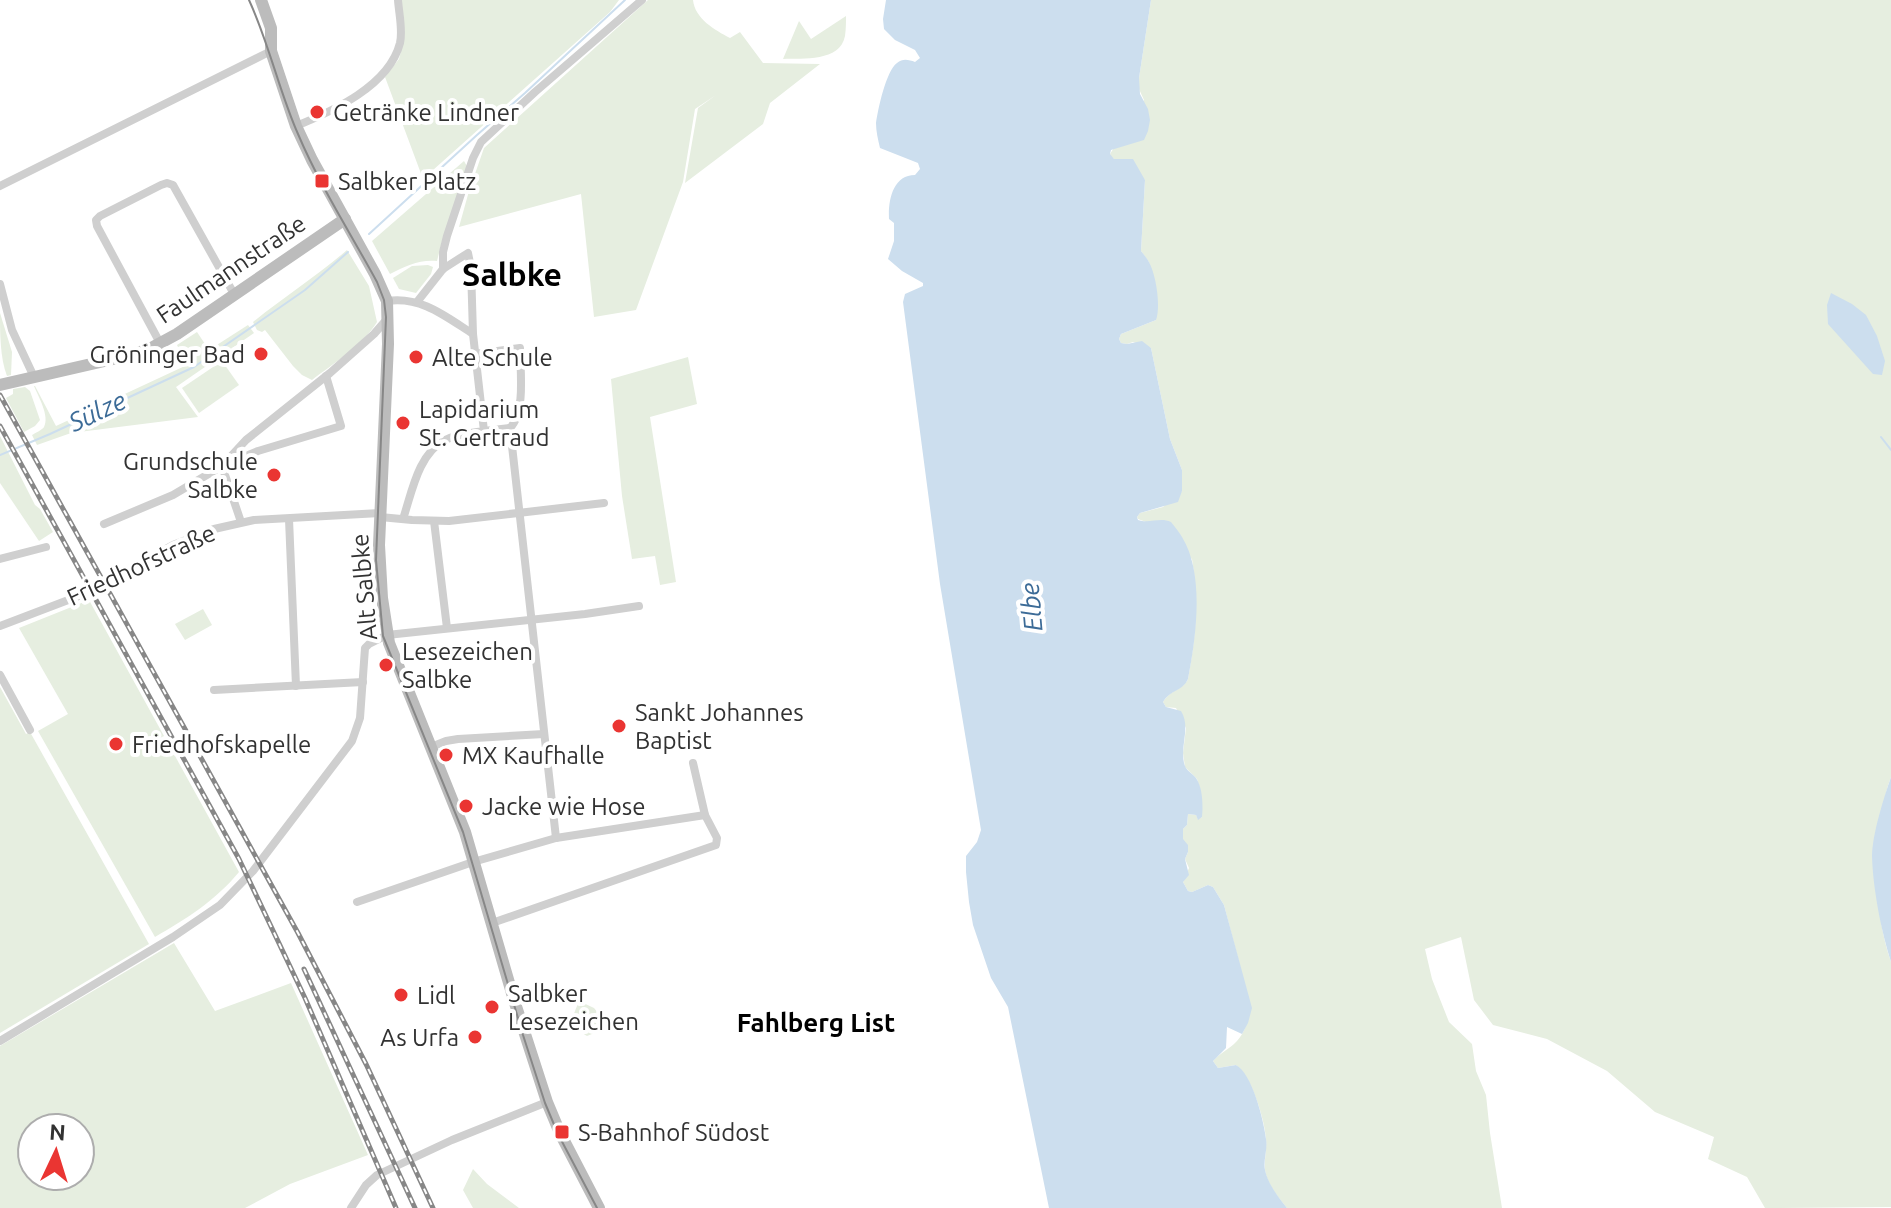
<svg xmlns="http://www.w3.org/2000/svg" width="1891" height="1208" font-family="Ubuntu,sans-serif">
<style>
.green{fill:#e6eee0;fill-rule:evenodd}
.water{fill:#ccdeee}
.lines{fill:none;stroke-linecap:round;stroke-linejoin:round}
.stream{stroke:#ccdeee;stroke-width:2}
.street{stroke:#cfcfcf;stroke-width:8}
.secondary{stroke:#bcbcbc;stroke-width:12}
.tram{stroke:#878787;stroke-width:2}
.rail-casing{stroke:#878787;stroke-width:5}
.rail{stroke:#fff;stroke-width:2;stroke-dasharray:6;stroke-linecap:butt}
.poi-dot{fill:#ea3532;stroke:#fff;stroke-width:3}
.labels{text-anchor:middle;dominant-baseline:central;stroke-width:8;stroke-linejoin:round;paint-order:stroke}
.poi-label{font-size:24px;fill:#323232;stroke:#fff;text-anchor:start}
.street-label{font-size:24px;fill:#323232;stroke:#fff}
.water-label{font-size:26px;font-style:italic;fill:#3c6b97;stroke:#fff}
.neighbourhood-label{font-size:26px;font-weight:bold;fill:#000;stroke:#fff}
.district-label{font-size:32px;font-weight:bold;fill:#000;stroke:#fff}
</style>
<rect width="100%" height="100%" fill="#fff"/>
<g class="green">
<polygon points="402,0 619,0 610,12 423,179 385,77 399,59 402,47"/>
<path d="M648,0H693C695,19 715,30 730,38L740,32L763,63L820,64L770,103L763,124L685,183L698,108L716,95L695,109L683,182L636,310L594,317L581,194L459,227L469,191L484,148Z"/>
<path d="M1151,0H1891V777C1882,800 1882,820 1881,844C1878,891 1876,917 1891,962V1207L1765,1208L1747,1177L1708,1159L1714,1137L1655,1112L1607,1071L1547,1039L1493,1025L1474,1000L1461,937L1425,949L1432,979L1449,1022L1472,1044L1476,1071L1486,1095L1490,1133L1502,1208H1287C1278,1197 1267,1184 1265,1170C1264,1160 1267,1149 1266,1139C1265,1120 1251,1075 1236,1065L1218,1068L1213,1061C1219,1054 1227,1050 1234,1044C1245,1034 1247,1022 1251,1008L1224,905L1213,887L1208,885L1192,892L1188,891L1183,882L1189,868L1185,859L1188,852L1182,839L1183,829L1187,825L1188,814L1196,815L1198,819L1202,817L1200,789L1197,779L1185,767L1183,753L1186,728L1176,708L1166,707L1163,702C1171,689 1183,690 1188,679C1196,635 1199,602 1192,559L1146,522L1138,519L1137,517L1140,513L1163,507L1182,491V470L1170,439L1151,348L1133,342L1127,344L1121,343L1119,339L1121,334L1156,320L1149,262L1141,251L1145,180L1111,157L1110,154L1144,100L1139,89V78Z"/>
<path d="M846,16C846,22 846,29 845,36C840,62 803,58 783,59L799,21L811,39Z"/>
<path d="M464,161L468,168L442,241L437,261C421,259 405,266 390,274L372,241Z"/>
<path d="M347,250L369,286L377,322C362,346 334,363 312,380L302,375L293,366L265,330L262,332L257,330L253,322C284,297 317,276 347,250Z"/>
<polygon points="428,265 433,267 431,274 416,293 399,289 393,278 412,266"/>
<path d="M0,313L12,352L11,375L7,376C0,358 0,333 0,313Z"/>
<path d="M248,325L254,333L176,387L198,417L71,433L37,445L32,435C34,434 43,429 44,427C50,416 38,396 34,386H35L56,426L187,365L177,345L197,332L209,350Z"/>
<polygon points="688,357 697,404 650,417 676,582 660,585 655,556 632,559 622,496 611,379"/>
<polygon points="222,361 239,385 199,413 182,388"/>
<polygon points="25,387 30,391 40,420 35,426 24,432 6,398 13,394 13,389"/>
<polygon points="0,436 35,505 40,509 53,532 39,541 0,483"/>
<path d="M89,600L239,872C215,901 186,919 155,937L38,731L68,714L19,628Z"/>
<polygon points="203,609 212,625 185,640 175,624"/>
<polygon points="0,687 26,734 30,732 149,944 0,1033"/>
<path d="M174,943L215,1011L291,983L368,1155L290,1184L245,1208H0V1046ZM32,1128H80V1176H32Z"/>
<polygon points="579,1001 594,1008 608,1025 607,1028 587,1036 579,1031 573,1016"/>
<polygon points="473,1169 487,1184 519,1208 473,1208 463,1190"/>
</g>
<g class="water">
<path d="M886,0H1151L1139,78L1140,94L1148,109L1150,120L1148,131L1144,140L1111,150L1110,154L1114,159H1133L1145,180L1141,251C1144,255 1147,258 1149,262C1156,275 1161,306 1156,320L1121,334L1119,339L1121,343L1127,344L1142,341L1151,348L1170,439L1182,470V491L1178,502L1140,513L1137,517L1138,520C1149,524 1160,517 1171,522C1175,527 1179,532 1182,537C1205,574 1196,638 1188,679C1183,691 1170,690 1163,702L1166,707L1181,711C1191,727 1180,745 1184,763C1186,771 1191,772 1196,778C1203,788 1203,806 1202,817L1198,820L1196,815L1188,814L1187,825L1183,829V839L1188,845V852L1185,859L1189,875L1183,882L1188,891L1192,892L1208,885L1213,887L1224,905L1252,1008L1248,1023L1242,1034L1227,1027L1226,1048L1213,1061L1218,1068L1236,1065C1252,1073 1264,1121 1266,1139C1268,1149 1263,1160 1265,1170C1268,1184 1278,1197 1287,1208H1049L1008,1007L991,978L973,925L969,902L966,872V856L977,842L981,830L940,584L903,302L905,294L923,286V283L902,271L888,259L894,241V223L889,219C888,200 893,175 915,175L920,169L918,163L880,148C878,140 876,131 876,123C878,109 886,71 897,63C903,58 909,60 915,62L920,58L915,50L895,40L884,29L883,19Z"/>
<polygon points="1831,293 1852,304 1866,315 1877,336 1885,361 1882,375 1873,374 1828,324 1827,305"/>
<path d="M1891,777V962C1881,931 1873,889 1872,856C1872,835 1884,797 1891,777Z"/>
</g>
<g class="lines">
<g class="stream">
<polyline points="369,234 477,135 525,93 625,0"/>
<polyline points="1881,437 1891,450"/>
<polyline points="0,455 50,434 194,367 305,290 348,252"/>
</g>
<g class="street">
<path d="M296,126C333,111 389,86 400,43C403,30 399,14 398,0"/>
<polyline points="0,186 271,51"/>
<polyline points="443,269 443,252 447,236 473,158 481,142 535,92 642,0"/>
<polyline points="0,284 12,330 34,377"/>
<path d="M387,301C421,296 445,316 473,334L484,431C471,433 457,434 445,440C418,454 412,492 403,519"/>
<polyline points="417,302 443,269 468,253 471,268 473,334"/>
<polyline points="160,343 97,226 96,220 100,216 161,185 167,183 173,185 234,294"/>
<path d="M475,354L520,348C520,369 526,412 510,428"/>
<polyline points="510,428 556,838"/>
<polyline points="484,431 510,428"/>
<polyline points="380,517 412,520 449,521 604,503"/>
<polyline points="289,519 296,686"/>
<polyline points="434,521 447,628"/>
<polyline points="241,522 222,466 258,451 341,426 326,376"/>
<polyline points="104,524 173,495 222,466 246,440 330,373 374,334 388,318"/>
<polyline points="0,559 46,547"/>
<polyline points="0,626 84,594 173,545 214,529 254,520 380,513"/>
<polyline points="0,675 30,730"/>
<polyline points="214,690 363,682"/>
<polyline points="431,747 446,741 458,739 544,734"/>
<polyline points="357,902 473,862 556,838 705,815"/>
<polyline points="492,923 716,845 717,838 705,815 693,763"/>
<polyline points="0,1041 173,937 220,905 253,871 352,741 360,718 365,648 369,644 387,635 585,614 639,606"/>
<polyline points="351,1208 366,1185 377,1175 452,1140 547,1102"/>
</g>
<g class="secondary">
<polyline points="261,0 271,28 271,51 296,126 312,160 375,274 387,301 388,344 379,545 382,598 389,643 465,832 514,1000 547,1102 560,1133 599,1208"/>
<polyline points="0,385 135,354 153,347 177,334 345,219"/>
</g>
<path class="tram" d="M249,0C269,43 279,91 298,134C320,186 351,234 377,282L384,300L386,317L376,560L383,636L463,832L523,1035L545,1103L558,1134L597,1208"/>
<defs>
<g id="rail">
<polyline points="0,395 298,933 366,1064 433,1208"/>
<polyline points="0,426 239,859 305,998 396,1208"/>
<polyline points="304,969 415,1208"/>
</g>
</defs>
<use href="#rail" class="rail-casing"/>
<use href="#rail" class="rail"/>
</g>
<g class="poi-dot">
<circle cx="317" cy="112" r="8"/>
<rect x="314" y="173" width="16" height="16" rx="4"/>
<circle cx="261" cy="354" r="8"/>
<circle cx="416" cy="357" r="8"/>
<circle cx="403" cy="423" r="8"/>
<circle cx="274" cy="475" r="8"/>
<circle cx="386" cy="665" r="8"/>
<circle cx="619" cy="726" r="8"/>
<circle cx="116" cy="744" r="8"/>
<circle cx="446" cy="755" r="8"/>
<circle cx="466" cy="806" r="8"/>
<circle cx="401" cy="995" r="8"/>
<circle cx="492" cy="1007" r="8"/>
<circle cx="475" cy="1037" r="8"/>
<rect x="554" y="1124" width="16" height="16" rx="4"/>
</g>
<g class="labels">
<g class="poi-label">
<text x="333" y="112">Getränke Lindner</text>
<text x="338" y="181">Salbker Platz</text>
<text x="245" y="354" text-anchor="end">Gröninger Bad</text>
<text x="432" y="357">Alte Schule</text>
<text x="419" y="409">Lapidarium<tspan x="419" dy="28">St. Gertraud</tspan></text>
<text x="258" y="461" text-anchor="end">Grundschule<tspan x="258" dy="28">Salbke</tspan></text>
<text x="402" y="651">Lesezeichen<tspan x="402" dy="28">Salbke</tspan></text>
<text x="635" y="712">Sankt Johannes<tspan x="635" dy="28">Baptist</tspan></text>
<text x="132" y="744">Friedhofskapelle</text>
<text x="462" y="755">MX Kaufhalle</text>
<text x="482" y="806">Jacke wie Hose</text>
<text x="508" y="993">Salbker<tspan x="508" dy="28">Lesezeichen</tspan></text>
<text x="417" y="995">Lidl</text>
<text x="459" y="1037" text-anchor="end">As Urfa</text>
<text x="578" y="1132">S-Bahnhof Südost</text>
</g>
<g class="street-label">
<text transform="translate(231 269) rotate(-34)">Faulmannstraße</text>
<text transform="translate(141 565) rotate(-25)">Friedhofstraße</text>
<text transform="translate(364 587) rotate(-95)">Alt Salbke</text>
</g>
<g class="water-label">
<text transform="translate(97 411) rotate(-25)">Sülze</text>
<text transform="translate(1031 607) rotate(-95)">Elbe</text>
</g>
<g class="neighbourhood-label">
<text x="816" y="1022">Fahlberg List</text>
</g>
<g class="district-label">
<text x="512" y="274">Salbke</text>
</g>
</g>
<g transform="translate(56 1152) rotate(4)"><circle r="38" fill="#ffffff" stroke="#adadad" stroke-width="2"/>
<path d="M0-6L14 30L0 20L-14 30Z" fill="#ea3532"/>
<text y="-12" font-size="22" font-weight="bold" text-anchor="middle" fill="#323232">N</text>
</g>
</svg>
